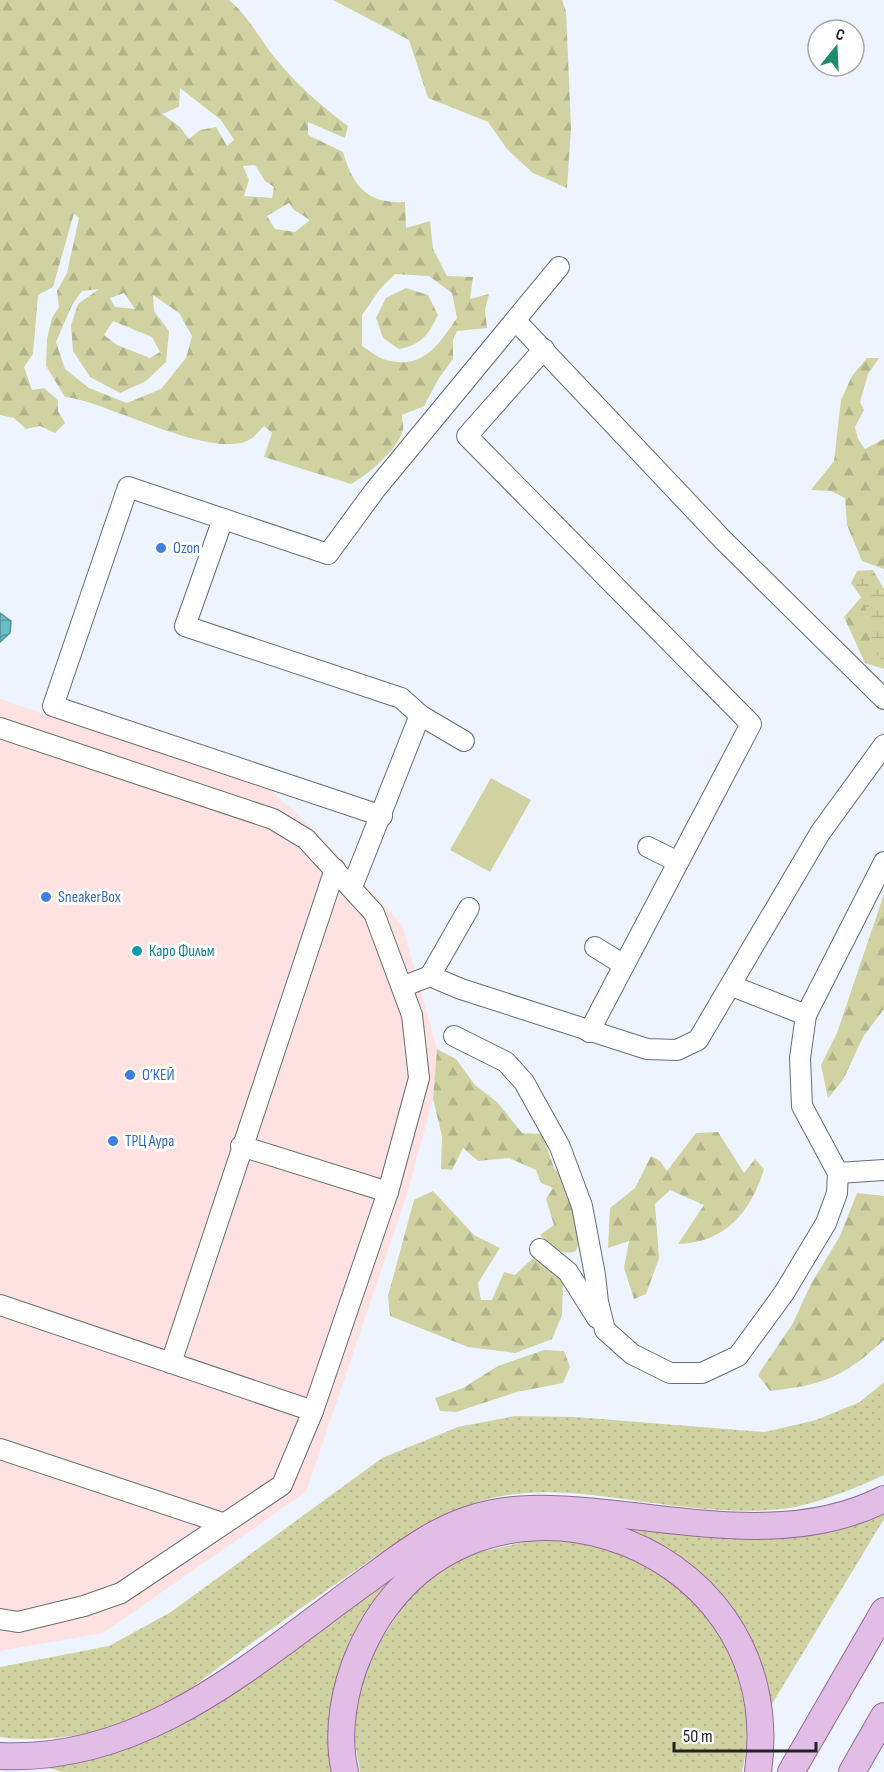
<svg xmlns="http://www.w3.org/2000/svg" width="884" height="1772" font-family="'Sofia Sans Condensed',sans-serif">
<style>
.commercial{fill:#fde2e1}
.grass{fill:url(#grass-dots)}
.forest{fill:url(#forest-firs);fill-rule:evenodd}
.wetland{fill:url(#wetland-marsh)}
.park{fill:#d0d3a1}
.water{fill:url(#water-waves);stroke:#539099;stroke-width:1.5}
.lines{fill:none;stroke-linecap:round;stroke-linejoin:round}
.minor-casing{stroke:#676d76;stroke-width:22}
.major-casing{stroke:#926a97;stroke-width:28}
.minor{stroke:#fff;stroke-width:20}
.major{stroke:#e2bde5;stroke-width:26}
.shop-dot{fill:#3f7fe0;stroke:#fff;stroke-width:2}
.culture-dot{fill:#0f9aa8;stroke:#fff;stroke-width:2}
.labels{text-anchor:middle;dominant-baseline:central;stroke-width:6;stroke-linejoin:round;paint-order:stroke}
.shop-label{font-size:16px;fill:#366cbe;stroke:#fff;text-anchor:start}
.culture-label{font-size:16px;fill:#0d838f;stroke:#fff;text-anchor:start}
</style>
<defs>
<pattern id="grass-dots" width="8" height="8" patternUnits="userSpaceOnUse" patternTransform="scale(1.5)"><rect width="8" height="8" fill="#d0d3a1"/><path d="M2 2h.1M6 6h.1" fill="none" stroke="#b2b58b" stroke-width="1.8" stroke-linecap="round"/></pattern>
<pattern id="forest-firs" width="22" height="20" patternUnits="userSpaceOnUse" patternTransform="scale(1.5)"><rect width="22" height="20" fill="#d0d3a1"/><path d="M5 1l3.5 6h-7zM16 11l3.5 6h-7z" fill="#b2b58b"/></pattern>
<pattern id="wetland-marsh" width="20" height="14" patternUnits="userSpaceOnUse" patternTransform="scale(1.5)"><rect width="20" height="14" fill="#d0d3a1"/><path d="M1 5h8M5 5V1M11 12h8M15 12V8" fill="none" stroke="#b2b58b"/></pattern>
<pattern id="water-waves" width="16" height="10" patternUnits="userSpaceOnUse" patternTransform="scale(1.5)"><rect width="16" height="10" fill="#68bfca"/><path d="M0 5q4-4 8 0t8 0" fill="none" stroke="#559ba4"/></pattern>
</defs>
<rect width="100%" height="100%" fill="#edf4fe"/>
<polygon class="commercial" points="0,699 270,790 314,829 402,925 437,1049 433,1099 407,1194 306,1492 103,1633 0,1651"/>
<g class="grass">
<path d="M884,1382V1475C858,1487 831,1498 803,1505C767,1515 706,1510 668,1505C600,1497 530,1480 464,1507C424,1522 391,1546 356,1570C315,1598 274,1627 234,1656C204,1678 172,1705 137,1719C95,1735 45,1743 0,1737V1667L109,1646L171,1612L382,1458L458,1427L515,1416L575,1417L765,1432L816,1420L860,1402Z"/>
<path d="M884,1511V1519L769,1709C768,1699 767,1687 765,1677C754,1635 721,1589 688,1562C664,1542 633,1534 604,1523Z"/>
<polygon points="465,1532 391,1586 369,1610 354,1635 344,1663 338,1772 62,1772 40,1765 99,1754 430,1549"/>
<path d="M537,1539C561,1542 587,1542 610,1548C701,1571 765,1682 742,1772H360L355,1742L356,1708L365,1666L406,1601L436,1574L467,1555Z"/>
</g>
<g class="forest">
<path d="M0,0H229C251,19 258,37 276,59C297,85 321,106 348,126L345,138L308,122V135L343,152C353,187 368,204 405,202L406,228L430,221L433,249L447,276L473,277L470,299L489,294L485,310L487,328L457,331L453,340V359L439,378L424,406L402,415C402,420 404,426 403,430C399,448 367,476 351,484L264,457L272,433L264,426C260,429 256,436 251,439C213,462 107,401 65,397L46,366L47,339L52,318L59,307L57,291L67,273L79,218L74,213L53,287L38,295L33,354L24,367L32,390L44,388L58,400V411L65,423L55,433L40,426L26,429L14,418L0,415ZM180,88L221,120L234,140L227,146L216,127L200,130L189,139L180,127L162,114L179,107ZM255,165L265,181L274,187L272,198L244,196L249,180L243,166ZM289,203L294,210L310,220L295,232L275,229L267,216ZM395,274L429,276L452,293L457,318C438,345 424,370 386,360C378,358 369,350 362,346V315L380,289ZM99,289L78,304L71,325L73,351L90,377L120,393L146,381L166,362L169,331L154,311L153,295L179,313L192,336L186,358L161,389L127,403L89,388L65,369L56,342L72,305L82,291ZM124,293L135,309L115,307L110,298ZM113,321L152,337L160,352L150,358L117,345L104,335Z"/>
<polygon points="333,0 562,0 566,11 571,128 567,188 533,173 507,149 488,122 428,98 409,40"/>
<path d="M406,288L428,295L438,315C429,334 421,345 399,349L383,338L376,318L386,298Z"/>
<polygon points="867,358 879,358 868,374 860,402 864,410 855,427 858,439 865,449 884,439 884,569 862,561 847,525 845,498 831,491 811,490 834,461 841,400 852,376"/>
<polygon points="863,595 884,610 884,669 865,663 844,617"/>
<polygon points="884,894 884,1009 863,1037 843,1080 828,1098 821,1065 837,1033"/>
<path d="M437,1049L456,1059L475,1085L497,1102L522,1133L542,1134L554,1168L567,1184L580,1239L576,1251C559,1257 551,1246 540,1235L554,1225L546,1199L553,1188L541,1183L536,1170L509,1158L478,1161L463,1148L452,1170L441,1169L442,1136L433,1099Z"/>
<path d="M718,1132L744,1173L755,1159L764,1169C751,1212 725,1243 678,1244L704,1205L670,1190L655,1204L659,1258L646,1294L634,1299L624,1268L629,1241L608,1248L610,1208L635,1188L651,1156L660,1161L667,1171L696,1133Z"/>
<polygon points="433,1191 474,1235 500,1248 478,1283 481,1300 492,1300 504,1272 515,1275 533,1258 563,1281 562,1315 552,1339 515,1353 468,1347 390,1316 388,1296 414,1200"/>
<path d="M857,1193L884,1196V1340C844,1377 823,1385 770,1391L758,1375L793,1323L811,1284L840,1236Z"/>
<polygon points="544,1350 564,1351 570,1367 563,1383 517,1392 456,1412 440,1411 435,1398 463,1388 498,1366"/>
</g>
<polygon class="wetland" points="873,570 884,589 884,664 870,643 870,620 863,600 851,583 857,571"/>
<polygon class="park" points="491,778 531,800 490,872 450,850"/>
<polygon class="water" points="0,613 11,621 10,633 0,642"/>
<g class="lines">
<defs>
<g id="minor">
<polyline points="516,321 723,540 884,699"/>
<polyline points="544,349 467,436 751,724 589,1032"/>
<polyline points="223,519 185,626 401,698 420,715 352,887"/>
<polyline points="420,715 464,741"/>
<polyline points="0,728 273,819 306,839 374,913 412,1015 419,1078 388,1192 313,1411 282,1485 121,1593 84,1606 18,1622 0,1619"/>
<polyline points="382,816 53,706 128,487 328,554 375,490 559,267"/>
<polyline points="648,847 678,862"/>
<polyline points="595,947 624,965"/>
<polyline points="430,976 469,908"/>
<polyline points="732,986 806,1015"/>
<polyline points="402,987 430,976 461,989 647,1049 677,1050 698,1040 820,833 884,745"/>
<polyline points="454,1036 506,1062 524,1082 560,1147 582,1206 595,1275 598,1302 605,1330 632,1354 670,1373 702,1373 738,1356 784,1293 826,1223 837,1193 838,1173 802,1106 800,1058 806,1015 884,862"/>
<polyline points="241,1146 388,1192"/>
<polyline points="838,1173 884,1170"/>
<polyline points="540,1249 568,1272 597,1318"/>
<polyline points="0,1305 313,1411"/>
<polyline points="171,1363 335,869"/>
<polyline points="0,1449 222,1523"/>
</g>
<g id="major">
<path d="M0,1756C146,1763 254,1662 365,1582C397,1559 429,1533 467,1520C510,1505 552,1508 596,1512C691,1521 795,1544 884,1499"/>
<path d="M345,1772C336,1733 344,1688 360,1652C458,1428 792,1528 758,1772"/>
<polyline points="791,1772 884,1611"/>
<polyline points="852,1772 884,1716"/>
</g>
</defs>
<use href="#minor" class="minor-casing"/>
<use href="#major" class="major-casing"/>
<use href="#minor" class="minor"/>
<use href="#major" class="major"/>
</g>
<g class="shop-dot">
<circle cx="161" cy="548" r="6"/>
<circle cx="46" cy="897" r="6"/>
<circle cx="130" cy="1075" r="6"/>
<circle cx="113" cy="1141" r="6"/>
</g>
<circle class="culture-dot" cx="137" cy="951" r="6"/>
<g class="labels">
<g class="shop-label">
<text x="173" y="548">Ozon</text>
<text x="58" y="897">SneakerBox</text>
<text x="142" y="1075">О’КЕЙ</text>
<text x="125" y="1141">ТРЦ Аура</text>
</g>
<g class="culture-label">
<text x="149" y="951">Каро Фильм</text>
</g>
</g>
<g transform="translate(836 48) rotate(18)"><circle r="28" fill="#ffffff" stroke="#a6a7a9" stroke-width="1.5"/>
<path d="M0-4.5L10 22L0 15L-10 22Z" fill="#228d6c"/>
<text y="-9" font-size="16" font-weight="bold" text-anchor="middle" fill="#212327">С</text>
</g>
<path d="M674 1742v9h142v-9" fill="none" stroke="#212327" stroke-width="3"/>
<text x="683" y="1742" font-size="18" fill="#212327" stroke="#ffffff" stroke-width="4.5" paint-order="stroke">50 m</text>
</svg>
